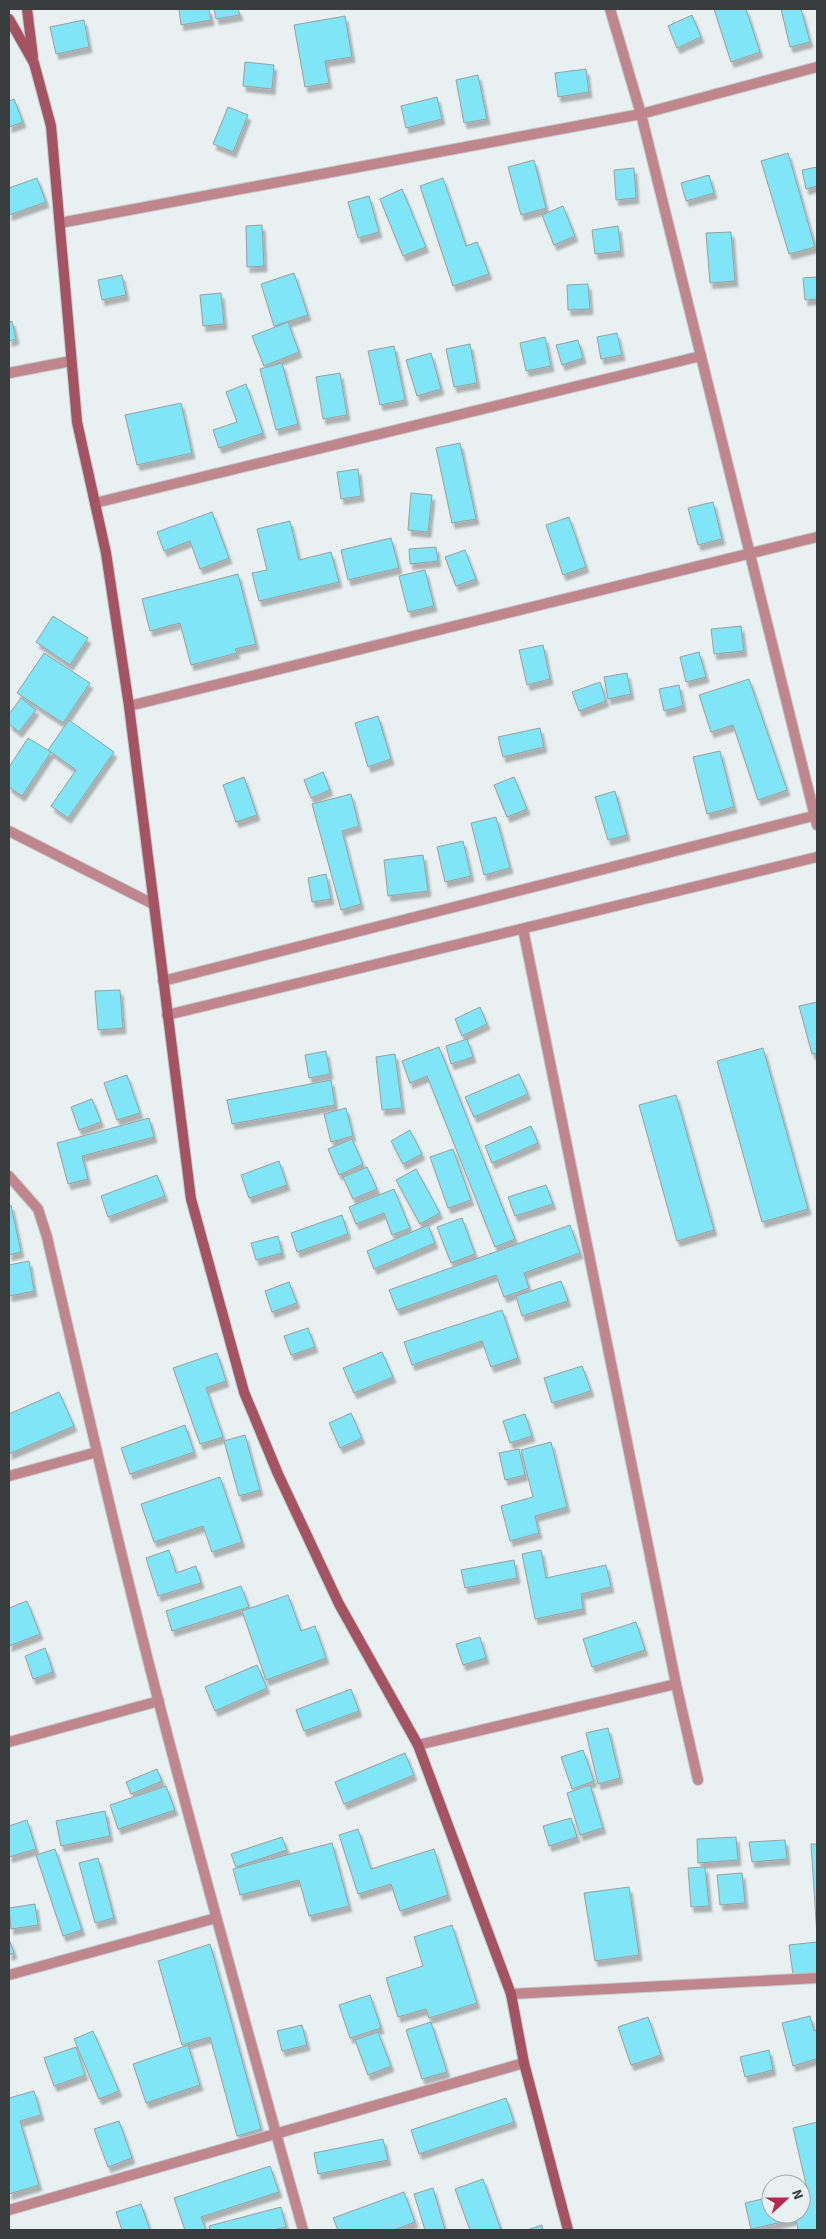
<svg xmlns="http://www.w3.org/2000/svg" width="826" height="2239" font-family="'Source Sans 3',sans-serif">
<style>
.building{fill:#80e5f7;stroke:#989fa0;filter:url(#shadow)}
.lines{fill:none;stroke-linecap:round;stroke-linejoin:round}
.street-casing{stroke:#c6cccd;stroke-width:12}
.secondary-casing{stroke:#c6cccd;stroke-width:12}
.street{stroke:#c0868e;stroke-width:10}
.secondary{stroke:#a35361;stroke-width:10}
</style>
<defs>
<filter id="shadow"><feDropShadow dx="3" dy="5.5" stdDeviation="1" flood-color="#0004"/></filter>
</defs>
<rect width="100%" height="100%" fill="#e9f0f1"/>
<g class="building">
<polygon points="179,9 209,9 211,20 181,25"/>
<polygon points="214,9 238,9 240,15 216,19"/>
<polygon points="714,9 746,9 760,52 731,62"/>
<polygon points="781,9 801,9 810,42 790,47"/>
<polygon points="692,15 701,37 677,48 668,26"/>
<polygon points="345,16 352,57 325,61 329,83 305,87 294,25"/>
<polygon points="84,20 89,47 56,54 50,27"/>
<polygon points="245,62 274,65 272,89 243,86"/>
<polygon points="586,69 589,92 558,97 555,73"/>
<polygon points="478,75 487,119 464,123 456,80"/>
<polygon points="437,97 442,119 406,128 401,106"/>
<polygon points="14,99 23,122 9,127 9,101"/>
<polygon points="228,107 248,115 233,152 213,144"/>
<polygon points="788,153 815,247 789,254 761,161"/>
<polygon points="534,160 546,208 521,215 508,167"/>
<polygon points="817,167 817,186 806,189 802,170"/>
<polygon points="634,168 636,198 616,200 614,170"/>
<polygon points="709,175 714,193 686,201 681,183"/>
<polygon points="37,178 46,202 9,215 9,188"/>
<polygon points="443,178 466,246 477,242 489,274 453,286 420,186"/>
<polygon points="402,189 426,247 403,256 380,199"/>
<polygon points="369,196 379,232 358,238 348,202"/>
<polygon points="563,206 575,236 554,245 542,215"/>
<polygon points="262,225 264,266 247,267 246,226"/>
<polygon points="618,226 621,251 595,254 592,230"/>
<polygon points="731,232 735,281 710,283 706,233"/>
<polygon points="294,273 308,315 274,326 261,284"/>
<polygon points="122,275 126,295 102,300 98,280"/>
<polygon points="817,277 817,299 805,300 803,278"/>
<polygon points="588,284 590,309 568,310 567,285"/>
<polygon points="221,293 224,324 203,326 200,295"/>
<polygon points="12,321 16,339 9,341 9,322"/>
<polygon points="288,322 299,352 264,366 252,336"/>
<polygon points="617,333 622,355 601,359 597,337"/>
<polygon points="545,337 551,366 526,371 520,343"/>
<polygon points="578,340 583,358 562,365 556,345"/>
<polygon points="470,344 477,383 454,387 446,349"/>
<polygon points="394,346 405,400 380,405 368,351"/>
<polygon points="431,353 441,389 417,396 406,360"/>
<polygon points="282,363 298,424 276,430 260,369"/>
<polygon points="340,373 347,415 323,419 316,377"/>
<polygon points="246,384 263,433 219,448 213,430 237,422 226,392"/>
<polygon points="181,403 192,453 137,465 125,415"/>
<polygon points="460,443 476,519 452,523 436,448"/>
<polygon points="358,469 361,496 341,499 337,472"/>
<polygon points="411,493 432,495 428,532 408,530"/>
<polygon points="713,502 722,539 698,545 688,508"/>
<polygon points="212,512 229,558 200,569 190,541 164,551 157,532"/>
<polygon points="569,517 586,567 563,575 546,525"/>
<polygon points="290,521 299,560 331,552 339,582 259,601 252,573 267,570 257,529"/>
<polygon points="391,538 399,568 348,580 341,550"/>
<polygon points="436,547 438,561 410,564 409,549"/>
<polygon points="465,550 476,579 456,586 445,557"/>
<polygon points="425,570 434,606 408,612 399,576"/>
<polygon points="238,574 256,644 235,649 237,653 191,665 180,623 150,631 142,599"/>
<polygon points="53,616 88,638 70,665 36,642"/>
<polygon points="741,626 744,651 714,654 711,629"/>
<polygon points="543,645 550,679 527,685 519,650"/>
<polygon points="699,652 706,677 686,682 680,657"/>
<polygon points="44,653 90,683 63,723 17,693"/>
<polygon points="627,673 631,694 608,699 604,677"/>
<polygon points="749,679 787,790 758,800 733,725 711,732 699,695"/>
<polygon points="600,682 606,701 579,711 572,692"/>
<polygon points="679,685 683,706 664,711 659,689"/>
<polygon points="21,698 36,710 19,732 9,724 9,714"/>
<polygon points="378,716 391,759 368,767 355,723"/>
<polygon points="69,720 114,752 68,818 51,806 76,770 48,750"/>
<polygon points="540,728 544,747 503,757 498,737"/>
<polygon points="28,738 51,752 22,796 9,787 9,767"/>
<polygon points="720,751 734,807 707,814 693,757"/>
<polygon points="323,772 330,790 311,798 304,780"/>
<polygon points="244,777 257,815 236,822 223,785"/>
<polygon points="514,777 527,809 507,817 494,785"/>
<polygon points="615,791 627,835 608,840 595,797"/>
<polygon points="351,794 359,826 342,831 361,904 341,910 312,804"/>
<polygon points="496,817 510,868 484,875 471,823"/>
<polygon points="463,841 471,876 445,882 437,847"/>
<polygon points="423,855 428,891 388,896 384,860"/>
<polygon points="326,874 331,899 312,902 308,878"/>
<polygon points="120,990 123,1028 98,1030 95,991"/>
<polygon points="817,1002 817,1053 812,1054 799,1006"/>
<polygon points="480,1007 487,1024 462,1036 455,1019"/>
<polygon points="467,1039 473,1057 451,1064 446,1046"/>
<polygon points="439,1047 515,1239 495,1247 427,1076 410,1083 402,1061"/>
<polygon points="763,1048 808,1209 762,1222 717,1061"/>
<polygon points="326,1051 330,1074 309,1078 305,1055"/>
<polygon points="395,1054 402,1108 382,1110 376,1057"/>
<polygon points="519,1074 528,1094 474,1117 465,1097"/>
<polygon points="127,1075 140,1113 117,1120 104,1083"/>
<polygon points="331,1080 335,1105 232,1124 227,1100"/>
<polygon points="676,1095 714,1230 677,1241 639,1105"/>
<polygon points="92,1099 101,1122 79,1130 71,1107"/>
<polygon points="346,1108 353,1136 331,1142 324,1114"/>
<polygon points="149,1118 154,1137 82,1156 88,1179 68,1184 57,1143"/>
<polygon points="531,1126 538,1143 492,1163 485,1146"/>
<polygon points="410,1130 422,1154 403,1164 391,1141"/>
<polygon points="352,1139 363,1164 339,1175 328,1149"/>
<polygon points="453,1149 471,1200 448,1208 430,1157"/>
<polygon points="279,1161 287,1185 249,1198 241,1175"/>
<polygon points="367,1167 377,1189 353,1199 343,1177"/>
<polygon points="416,1169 440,1213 420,1224 396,1180"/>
<polygon points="157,1175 165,1196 108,1217 101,1196"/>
<polygon points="546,1185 553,1204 515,1216 508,1197"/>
<polygon points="394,1189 410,1228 392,1235 384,1213 356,1224 349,1207"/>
<polygon points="11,1205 21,1252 9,1255 9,1206"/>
<polygon points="342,1215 348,1234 297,1252 291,1233"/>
<polygon points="462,1218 475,1254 451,1263 437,1227"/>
<polygon points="428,1225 435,1243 374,1269 367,1251"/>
<polygon points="570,1225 580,1253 524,1273 529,1288 504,1297 496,1275 397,1310 389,1290"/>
<polygon points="278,1236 282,1253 256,1260 251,1243"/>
<polygon points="29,1261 34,1291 9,1296 9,1265"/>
<polygon points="561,1281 568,1301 522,1316 516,1296"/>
<polygon points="289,1282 297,1303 272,1312 265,1291"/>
<polygon points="502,1310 518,1358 491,1367 482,1341 412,1365 404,1342"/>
<polygon points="308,1328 315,1347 291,1355 284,1336"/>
<polygon points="382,1352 393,1377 354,1393 343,1368"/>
<polygon points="217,1353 226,1381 206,1388 223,1437 200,1444 173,1368"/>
<polygon points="582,1366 591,1391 552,1403 544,1378"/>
<polygon points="59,1392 74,1426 9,1454 9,1414"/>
<polygon points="351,1413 362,1438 340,1448 329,1423"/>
<polygon points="525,1414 532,1436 510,1443 503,1421"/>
<polygon points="185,1425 194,1452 130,1474 121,1448"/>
<polygon points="245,1435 260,1490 239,1496 224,1441"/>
<polygon points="551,1442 567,1507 535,1516 539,1533 510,1541 501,1506 533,1497 521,1450"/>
<polygon points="519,1449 525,1475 505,1480 499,1453"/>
<polygon points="220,1477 242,1542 212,1552 203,1526 154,1542 141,1504"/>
<polygon points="169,1550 176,1573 196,1566 201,1583 158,1596 146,1558"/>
<polygon points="541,1550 546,1578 606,1565 611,1587 581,1594 583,1609 535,1619 522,1554"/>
<polygon points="514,1560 517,1578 465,1588 461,1570"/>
<polygon points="241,1586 249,1607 172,1631 166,1611"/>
<polygon points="288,1595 301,1631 315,1626 326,1658 266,1680 242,1611"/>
<polygon points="27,1601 40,1634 9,1646 9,1608"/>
<polygon points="636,1622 645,1650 592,1667 583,1639"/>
<polygon points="480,1637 486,1658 463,1665 456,1644"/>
<polygon points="45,1648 53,1672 33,1679 25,1656"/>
<polygon points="257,1665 267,1688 215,1711 205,1687"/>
<polygon points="351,1689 359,1711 304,1731 296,1710"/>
<polygon points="608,1728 620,1778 598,1784 586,1733"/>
<polygon points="583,1750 594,1781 572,1789 561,1757"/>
<polygon points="405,1753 414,1775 344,1804 335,1782"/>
<polygon points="157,1769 162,1781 131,1794 126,1782"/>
<polygon points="590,1785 603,1828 580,1835 567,1793"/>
<polygon points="166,1786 175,1810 118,1829 110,1805"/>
<polygon points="105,1811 110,1836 61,1846 56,1821"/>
<polygon points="571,1818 577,1837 549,1846 543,1826"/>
<polygon points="27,1820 36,1849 9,1857 9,1826"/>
<polygon points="358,1829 371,1869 434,1849 448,1895 400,1911 391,1884 358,1894 339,1835"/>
<polygon points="282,1837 287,1850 236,1867 231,1854"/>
<polygon points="736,1837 738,1860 698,1863 697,1839"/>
<polygon points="785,1840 787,1859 752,1862 749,1842"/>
<polygon points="332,1843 349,1906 309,1916 299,1880 240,1895 233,1869"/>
<polygon points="811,1844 817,1844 817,1936"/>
<polygon points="55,1849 82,1930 63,1936 36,1855"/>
<polygon points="98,1858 114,1918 95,1923 79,1863"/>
<polygon points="705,1867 709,1906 691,1907 688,1868"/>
<polygon points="742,1873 745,1903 720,1905 717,1875"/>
<polygon points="629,1887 639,1955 595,1961 584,1893"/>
<polygon points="35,1904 38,1925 11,1929 9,1908"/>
<polygon points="452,1925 477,2003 429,2018 426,2009 398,2017 386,1978 423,1966 414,1937"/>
<polygon points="9,1939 14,1953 9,1955"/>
<polygon points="817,1942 817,1972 793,1975 789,1945"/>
<polygon points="210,1944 261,2129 237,2136 210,2037 182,2045 158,1961"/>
<polygon points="370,1995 381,2028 350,2038 339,2005"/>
<polygon points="810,2016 814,2031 817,2030 817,2062 816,2059 793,2066 782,2023"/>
<polygon points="648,2017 661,2055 631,2065 618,2027"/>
<polygon points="431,2022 447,2072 422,2079 406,2030"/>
<polygon points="302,2025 307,2045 282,2051 277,2031"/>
<polygon points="93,2031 119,2091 99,2099 74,2039"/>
<polygon points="378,2032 391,2066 368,2075 355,2040"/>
<polygon points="188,2045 200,2085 146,2103 133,2064"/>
<polygon points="76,2047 85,2075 54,2086 44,2058"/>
<polygon points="769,2050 773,2070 745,2077 740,2057"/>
<polygon points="34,2091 41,2115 20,2121 39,2185 9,2194 9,2098"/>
<polygon points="506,2098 514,2122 419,2154 411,2130"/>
<polygon points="119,2121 132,2158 108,2167 94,2129"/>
<polygon points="817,2122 817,2230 798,2230 796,2219 751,2229 745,2203 771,2197 771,2214 801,2214 801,2190 807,2189 793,2128"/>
<polygon points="383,2139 388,2160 318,2174 314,2153"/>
<polygon points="270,2166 279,2192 201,2217 206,2230 185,2230 174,2198"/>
<polygon points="483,2179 501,2230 470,2230 455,2189"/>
<polygon points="433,2188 445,2230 425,2230 414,2194"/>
<polygon points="404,2192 415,2222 394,2230 338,2230 333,2218"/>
<polygon points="141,2204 150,2230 122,2230 116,2212"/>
<polygon points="281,2207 286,2227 273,2230 210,2230 209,2226"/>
<polygon points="542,2225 543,2230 527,2230"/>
</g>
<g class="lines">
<defs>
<g id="street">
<polyline points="610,9 641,114 817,825"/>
<polyline points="60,223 641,114 817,67"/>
<polyline points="9,373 71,361"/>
<polyline points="95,503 701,356"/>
<polyline points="129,706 817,537"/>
<polyline points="9,831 153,904"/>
<polyline points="523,929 676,1684 698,1780"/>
<polyline points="163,981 817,815"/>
<polyline points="167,1015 817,857"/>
<path d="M9,1176L38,1209L47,1237C83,1393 119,1549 159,1703C205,1880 254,2055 303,2230"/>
<polyline points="9,1476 97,1452"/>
<polyline points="9,1742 159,1701"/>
<polyline points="418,1745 676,1684"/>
<polyline points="9,1975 216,1918"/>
<polyline points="511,1994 817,1978"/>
<polyline points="9,2210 524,2063"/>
</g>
<g id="secondary">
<polyline points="27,9 33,57"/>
<polyline points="9,19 34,63 51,126 77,422 106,553 129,706 191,1199 244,1392 278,1474 339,1604 418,1745 511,1994 524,2063 568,2230"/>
</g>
</defs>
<use href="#street" class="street-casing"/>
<use href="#secondary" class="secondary-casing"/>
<use href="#street" class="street"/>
<use href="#secondary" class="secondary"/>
</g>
<rect width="826" height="2239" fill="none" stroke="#3a3d3d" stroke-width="20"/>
<g transform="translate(786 2199) rotate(69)"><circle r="24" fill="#e9f0f1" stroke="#a3a8a9"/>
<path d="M0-4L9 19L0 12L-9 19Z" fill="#b7274f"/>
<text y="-8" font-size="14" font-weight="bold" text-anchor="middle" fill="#3a3d3d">N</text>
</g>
</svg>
